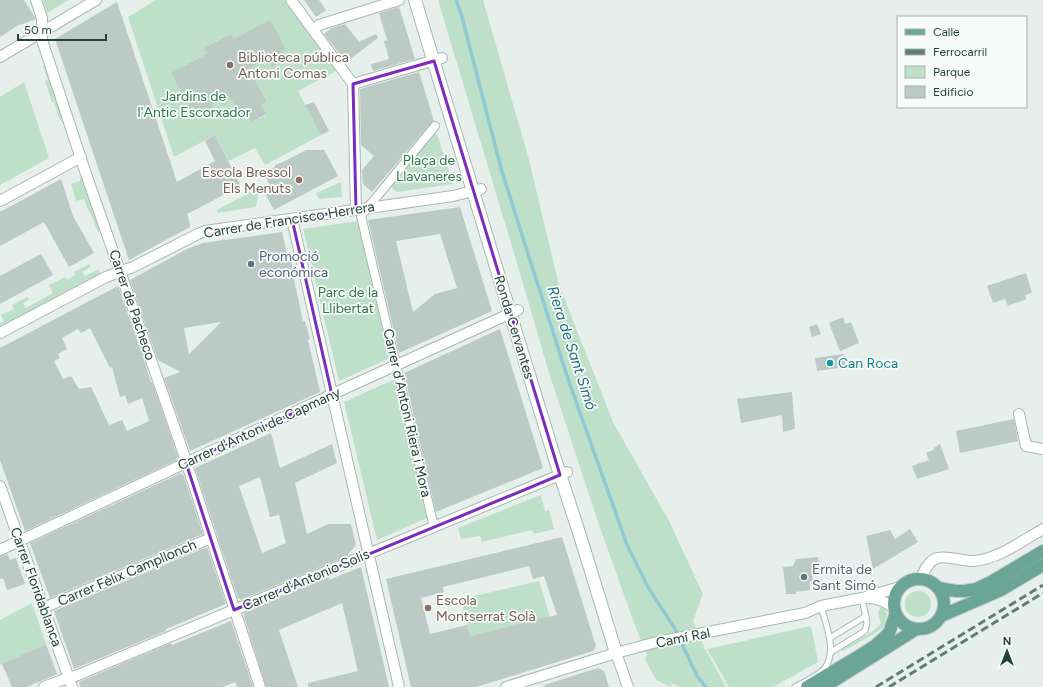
<svg xmlns="http://www.w3.org/2000/svg" width="1043" height="687" font-family="Figtree,sans-serif">
<style>
.green{fill:#bfe0c8;fill-rule:evenodd}
.lines{fill:none;stroke-linecap:round;stroke-linejoin:round}
.stream{stroke:#8ec9d4;stroke-width:3.5}
.building{fill:#bbcac4;fill-rule:evenodd}
.service-casing{stroke:#a8b8b2;stroke-width:7}
.pedestrian-casing{stroke:#a8b8b2;stroke-width:10}
.minor-casing{stroke:#a8b8b2;stroke-width:12}
.tertiary-casing{stroke:#a8b8b2;stroke-width:14}
.primary-casing{stroke:#c2cac8;stroke-width:14}
.service{stroke:#fff;stroke-width:5}
.pedestrian{stroke:#fff;stroke-width:8}
.minor{stroke:#fff;stroke-width:10}
.tertiary{stroke:#fff;stroke-width:12}
.primary{stroke:#6aa596;stroke-width:12}
.rail{stroke:#5f7d75;stroke-width:3;stroke-dasharray:8 4;stroke-linecap:butt}
.marked{fill:none;stroke:#7b2cbf;stroke-width:3;stroke-linejoin:round}
.education-dot{fill:#8d6e63;stroke:#f7fbf9;stroke-width:1.5}
.service-dot{fill:#5c6f8a;stroke:#f7fbf9;stroke-width:1.5}
.culture-dot{fill:#0f9aa8;stroke:#f7fbf9;stroke-width:1.5}
.worship-dot{fill:#6b7280;stroke:#f7fbf9;stroke-width:1.5}
.labels{text-anchor:middle;dominant-baseline:central;stroke-width:3.5;stroke-linejoin:round;paint-order:stroke}
.education-label{font-size:14px;fill:#785e54;stroke:#f7fbf9;text-anchor:start}
.park-label{font-size:14px;fill:#2d7a4b;stroke:#f7fbf9}
.street-label{font-size:14px;fill:#24423a;stroke:#f7fbf9}
.service-label{font-size:14px;fill:#4e5e75;stroke:#f7fbf9;text-anchor:start}
.culture-label{font-size:14px;fill:#0d838f;stroke:#f7fbf9;text-anchor:start}
.worship-label{font-size:14px;fill:#5b616d;stroke:#f7fbf9;text-anchor:start}
.water-label{font-size:15px;font-style:italic;fill:#1c6f80;stroke:#f7fbf9}
</style>
<rect width="100%" height="100%" fill="#e6efeb"/>
<g class="green">
<polygon points="43,0 69,0 47,13"/>
<path d="M156,0H284L338,70L298,91L321,135L265,165L255,148L229,161L215,135L174,157L128,17ZM231,34L267,102L261,105L266,115L251,122L246,113L240,116L204,48Z"/>
<polygon points="438,0 483,0 528,156 559,285 613,422 669,521 703,594 693,621 705,649 726,687 680,687 671,683 672,687 671,687 658,681 655,678 646,661 645,659 647,655 636,628 599,525 549,373 522,280"/>
<polygon points="46,64 65,122 62,123 60,118 59,118 54,102 52,102 45,81 48,80 43,66"/>
<polygon points="24,82 49,158 0,185 0,97"/>
<polygon points="434,134 436,134 438,137 453,184 397,192 394,190 391,186"/>
<polygon points="84,176 102,230 98,232 90,212 89,212 84,199 76,201 71,184 80,181 80,178"/>
<polygon points="341,182 342,197 319,199 316,193"/>
<polygon points="260,187 256,207 217,213 217,210"/>
<polygon points="358,221 390,358 339,381 303,229"/>
<polygon points="89,264 91,267 82,272 85,276 98,269 102,276 0,330 0,323 4,321 1,315 14,309 12,305 27,297 29,300 23,303 26,308 53,293 49,285 65,277 67,280 75,275 74,272"/>
<polygon points="395,379 427,518 377,540 344,402"/>
<polygon points="541,495 545,511 549,510 554,529 534,534 532,530 482,542 480,536 461,539 458,528"/>
<polygon points="539,581 550,617 470,636 461,599"/>
<circle cx="918" cy="604" r="13"/>
<polygon points="32,603 46,644 0,665 0,620"/>
<path d="M883,606C887,611 888,619 885,625C881,632 850,647 841,652L843,648C852,642 876,632 881,623L878,613L879,609Z"/>
<polygon points="811,626 818,662 773,687 729,687 707,649"/>
</g>
<g class="lines">
<polyline class="stream" points="456,0 462,17 502,172 567,376 627,545 648,587 675,629 697,676 706,687"/>
</g>
<g class="building">
<polygon points="0,0 24,0 36,19 17,26 0,37"/>
<polygon points="304,0 319,0 326,10 316,17"/>
<polygon points="117,2 177,182 215,161 205,141 215,135 241,186 187,214 190,224 190,227 129,260 55,39"/>
<polygon points="399,7 415,59 373,71 371,64 389,59 384,41 387,40 379,13"/>
<polygon points="270,20 286,49 282,51 286,59 272,67 267,59 249,68 267,102 261,105 266,114 251,122 246,113 240,116 229,96 211,105 212,107 198,114 194,106 190,108 171,73 207,54 204,48 231,34 234,39"/>
<polygon points="345,24 359,42 376,34 378,38 346,62 324,34 332,28"/>
<polygon points="419,72 434,121 431,123 372,192 363,184 362,170 374,156 361,145 360,89"/>
<polygon points="314,102 329,131 321,135 305,105"/>
<polygon points="306,150 324,150 338,176 274,210 265,193 272,189 264,174 267,170 275,167 275,165 283,162"/>
<polygon points="61,179 73,216 94,253 69,267 44,222 0,246 0,212"/>
<path d="M460,207L492,311L399,353L368,220ZM440,234L457,288L435,294L413,312L396,241Z"/>
<path d="M282,232L287,254L290,253L294,275H293L303,321H305L310,339L308,340L320,392L190,451L164,378L180,372L158,360L130,280L187,249L203,243L218,241L225,239V240ZM221,322L189,354L184,328Z"/>
<polygon points="41,254 53,275 0,304 0,276"/>
<polygon points="1026,273 1032,293 1025,295 1026,299 1008,306 1005,299 993,303 987,286"/>
<path d="M118,286L141,351L151,382H152L175,448L178,457L176,458L177,460L25,531L0,460V348ZM90,328L110,368L112,367L120,397L125,395L128,404L142,398L149,421L127,431L122,420L109,425L91,387L79,389L71,376L63,379L54,361L60,358L58,354L67,349L62,338L78,329L81,333Z"/>
<polygon points="843,317 845,324 851,322 859,343 840,351 829,323"/>
<polygon points="817,324 821,334 812,337 809,327"/>
<polygon points="500,329 543,468 436,512 404,373"/>
<polygon points="844,354 846,367 817,371 815,358"/>
<polygon points="792,392 795,429 783,432 782,415 741,423 737,399"/>
<polygon points="1014,419 1018,441 960,453 956,431"/>
<path d="M271,433L280,468L332,444L337,463L295,483L307,534L328,524H351L356,545L347,556L240,600V598L238,599L195,468ZM260,477L270,517L279,515L286,543L262,553L239,486Z"/>
<polygon points="940,444 949,469 917,479 912,466 929,460 926,453 933,450 934,448"/>
<polygon points="181,473 181,475 183,474 203,534 50,598 30,543"/>
<polygon points="910,529 918,542 873,569 866,536 890,530 895,539"/>
<path d="M562,537L596,646L593,651L476,687H411L386,579ZM529,566L533,579L544,576L557,615L470,636L467,625L430,634L421,598L444,592L443,587Z"/>
<polygon points="207,547 226,604 166,629 166,631 74,669 54,611"/>
<polygon points="8,554 10,560 16,558 25,584 7,590 3,578 0,579 0,556"/>
<polygon points="818,557 820,572 812,573 813,581 810,581 810,590 796,592 796,594 786,594 783,567 793,566 796,559"/>
<polygon points="361,567 389,687 308,687 308,683 358,671 342,603 279,630 298,687 266,687 244,616 245,615 244,613 331,576 328,580"/>
<polygon points="231,621 253,687 237,687 235,682 223,687 80,687 79,682 171,643 172,645"/>
<polygon points="46,644 57,674 27,687 12,687 2,664"/>
<polygon points="598,668 604,671 609,687 544,687 544,685"/>
</g>
<g class="lines">
<defs>
<g id="service">
<polyline points="830,638 866,616"/>
<polyline points="831,652 865,631 867,623 862,598"/>
<path d="M795,687C804,682 816,677 824,669C838,653 826,625 821,606"/>
</g>
<polyline id="pedestrian" points="434,527 361,216 435,126"/>
<g id="minor">
<polyline points="36,0 42,18 42,40 85,171 181,446 260,687"/>
<polyline points="291,0 353,84 356,210"/>
<polyline points="313,30 319,25 399,0"/>
<polyline points="0,57 96,0"/>
<polyline points="353,84 442,58"/>
<polyline points="0,201 81,157"/>
<polyline points="292,219 399,687"/>
<polyline points="0,333 106,277 133,267 198,234 205,231 453,196 481,189"/>
<polyline points="1019,414 1026,446 1043,449"/>
<polyline points="0,486 72,687"/>
<polyline points="0,550 348,387 518,310"/>
<path d="M921,579C924,571 928,561 937,558C948,555 963,562 974,561C998,559 1022,541 1043,529"/>
<path d="M868,598C878,598 885,601 893,608"/>
<polyline points="43,608 211,538"/>
<polyline points="616,653 628,687"/>
<polyline points="44,687 62,680 78,675 368,554 567,472"/>
<polyline points="506,687 616,653 657,642 805,613 821,606 862,598 900,587"/>
</g>
<polyline id="tertiary" points="415,0 510,313 555,459 582,542 616,653"/>
<g id="primary">
<circle cx="919" cy="604" r="25"/>
<polyline points="938,588 956,591 965,591 976,589 991,582 1043,551"/>
<polyline points="941,616 1001,590 1043,565"/>
<polyline points="807,687 859,656 876,645 889,633 895,616"/>
<polyline points="824,687 915,630"/>
</g>
</defs>
<use href="#service" class="service-casing"/>
<use href="#pedestrian" class="pedestrian-casing"/>
<use href="#minor" class="minor-casing"/>
<use href="#tertiary" class="tertiary-casing"/>
<use href="#primary" class="primary-casing"/>
<use href="#service" class="service"/>
<use href="#pedestrian" class="pedestrian"/>
<use href="#minor" class="minor"/>
<use href="#tertiary" class="tertiary"/>
<use href="#primary" class="primary"/>
<g class="rail">
<polyline points="876,687 1043,585"/>
<polyline points="889,687 1043,593"/>
</g>
</g>
<path class="marked" d="M434,61L560,475L234,610L186,463L332,395L292,219L356,210L353,84Z"/>
<g class="education-dot">
<circle cx="230" cy="65" r="4"/>
<circle cx="299" cy="180" r="4"/>
<circle cx="428" cy="608" r="4"/>
</g>
<circle class="service-dot" cx="251" cy="264" r="4"/>
<circle class="culture-dot" cx="830" cy="363" r="4"/>
<circle class="worship-dot" cx="804" cy="577" r="4"/>
<g class="labels">
<g class="education-label">
<text x="238" y="57">Biblioteca pública<tspan x="238" dy="16">Antoni Comas</tspan></text>
<text x="291" y="172" text-anchor="end">Escola Bressol<tspan x="291" dy="16">Els Menuts</tspan></text>
<text x="436" y="600">Escola<tspan x="436" dy="16">Montserrat Solà</tspan></text>
</g>
<g class="park-label">
<text x="194" y="96">Jardins de<tspan x="194" dy="16">l'Antic Escorxador</tspan></text>
<text x="429" y="160">Plaça de<tspan x="429" dy="16">Llavaneres</tspan></text>
<text x="348" y="292">Parc de la<tspan x="348" dy="16">Llibertat</tspan></text>
</g>
<g class="street-label">
<text transform="translate(289 220) rotate(-9)">Carrer de Francisco Herrera</text>
<text transform="translate(132 305) rotate(71)">Carrer de Pacheco</text>
<text transform="translate(514 327) rotate(73)">Ronda Cervantes</text>
<text transform="translate(407 413) rotate(77)">Carrer d'Antoni Riera i Mora</text>
<text transform="translate(259 429) rotate(-25)">Carrer d'Antoni de Capmany</text>
<text transform="translate(127 573) rotate(-23)">Carrer Fèlix Campllonch</text>
<text transform="translate(306 580) rotate(-23)">Carrer d'Antonio Solis</text>
<text transform="translate(36 587) rotate(70)">Carrer Floridablanca</text>
<text transform="translate(683 638) rotate(-11)">Camí Ral</text>
</g>
<g class="service-label">
<text x="259" y="256">Promoció<tspan x="259" dy="16">económica</tspan></text>
</g>
<g class="culture-label">
<text x="838" y="363">Can Roca</text>
</g>
<g class="worship-label">
<text x="812" y="569">Ermita de<tspan x="812" dy="16">Sant Simó</tspan></text>
</g>
<g class="water-label">
<text transform="translate(572 348) rotate(72)">Riera de Sant Simó</text>
</g>
</g>
<rect x="897" y="16" width="130" height="92" fill="#f7fbf9" stroke="#a3b1ad"/>
<rect x="905" y="29" width="20" height="6" fill="#6aa596" stroke="#a3b1ad"/>
<text x="933" y="36" font-size="12" fill="#24423a">Calle</text>
<rect x="905" y="49" width="20" height="6" fill="#5f7d75" stroke="#a3b1ad"/>
<text x="933" y="56" font-size="12" fill="#24423a">Ferrocarril</text>
<rect x="905" y="66" width="20" height="12" fill="#bfe0c8" stroke="#a3b1ad"/>
<text x="933" y="76" font-size="12" fill="#24423a">Parque</text>
<rect x="905" y="86" width="20" height="12" fill="#bbcac4" stroke="#a3b1ad"/>
<text x="933" y="96" font-size="12" fill="#24423a">Edificio</text>
<g transform="translate(1007 651)" stroke="#f7fbf9" stroke-width="3" paint-order="stroke">
<path d="M0-3L7 15L0 10L-7 15Z" fill="#24423a"/>
<text y="-6" font-size="11" font-weight="bold" text-anchor="middle" fill="#24423a">N</text>
</g>
<path d="M18 34v6h88v-6" fill="none" stroke="#24423a" stroke-width="2"/>
<text x="24" y="34" font-size="12" fill="#24423a" stroke="#f7fbf9" stroke-width="3" paint-order="stroke">50 m</text>
</svg>
